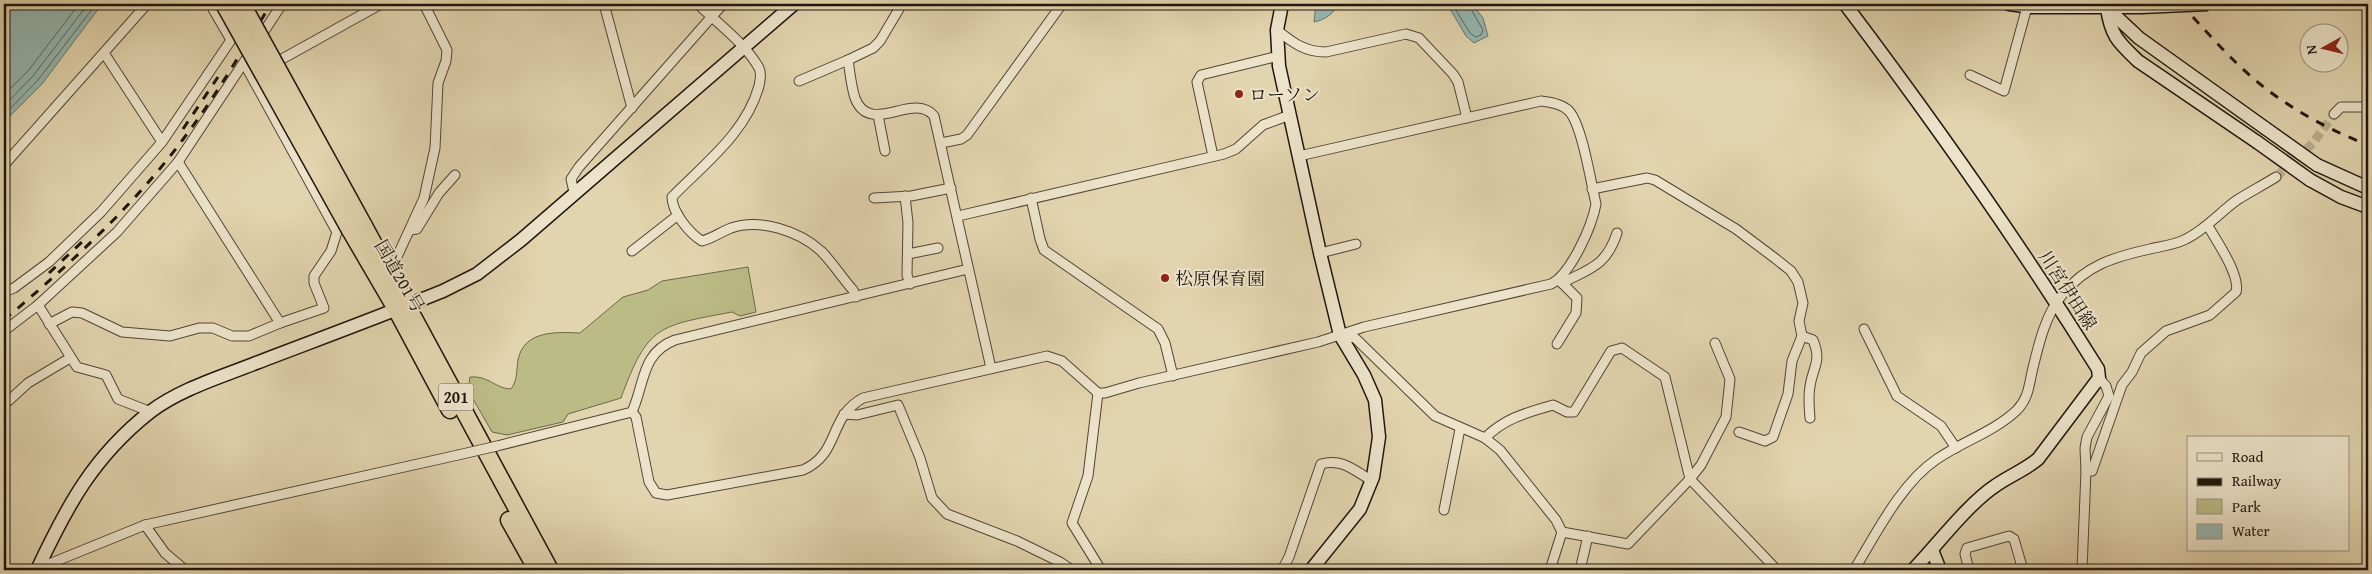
<svg xmlns="http://www.w3.org/2000/svg" width="2372" height="574" font-family="'Gentium Book Plus','Noto Serif JP',serif">
<style>
.green{fill:#bbbb85;stroke:#6d684a}
.water{fill:#95b7b0;stroke:#66766f}
.lines{fill:none;stroke-linecap:round;stroke-linejoin:round}
.shore{stroke:#5a665f;stroke-width:1}
.street-tunnel{stroke:#bbae8e;stroke-width:9;stroke-dasharray:9 4.5;stroke-linecap:butt}
.street-casing{stroke:#504536;stroke-width:11}
.secondary-casing{stroke:#1f150e;stroke-width:15}
.highway-casing{stroke:#1f150e;stroke-width:19}
.street{stroke:#ece3ca;stroke-width:9}
.secondary{stroke:#ece3ca;stroke-width:12}
.highway{stroke:#e2d4ae;stroke-width:16}
.rail{stroke:#1f150e;stroke-width:3;stroke-dasharray:9 9;stroke-linecap:butt}
.street-bridge-casing{stroke:#504536;stroke-width:11;stroke-linecap:butt}
.secondary-bridge-casing{stroke:#1f150e;stroke-width:15;stroke-linecap:butt}
.highway-bridge-casing{stroke:#1f150e;stroke-width:19;stroke-linecap:butt}
.street-bridge{stroke:#ece3ca;stroke-width:9}
.secondary-bridge{stroke:#ece3ca;stroke-width:12}
.highway-bridge{stroke:#e2d4ae;stroke-width:16}
.poi-dot{fill:#8f2418;stroke:#ece3ca;stroke-width:2}
.labels{text-anchor:middle;dominant-baseline:central;stroke-width:4;stroke-linejoin:round;paint-order:stroke}
.shield{fill:#ece3ca;stroke:#5c5346;stroke-width:1}
.shield-label{font-size:16px;font-weight:bold;fill:#1f150e}
.poi-label{font-size:18px;fill:#1f150e;stroke:#ece3ca;text-anchor:start}
.street-label{font-size:18px;fill:#1f150e;stroke:#ece3ca}
</style>
<rect width="100%" height="100%" fill="#e2d4ae"/>
<filter id="stains"><feTurbulence type="fractalNoise" baseFrequency=".004" numOctaves="4"/><feColorMatrix values="0 0 0 0 .2 0 0 0 0 .09 0 0 0 0 .02 0 0 0 .5 -.17"/></filter>
<radialGradient id="worn" r=".72"><stop offset=".6" stop-color="#630" stop-opacity="0"/><stop offset="1" stop-color="#630" stop-opacity=".3"/></radialGradient>
<path class="green" d="M748,267L756,312L740,316L732,312C659,326 648,324 621,398L568,414L563,422L507,435L492,432L468,390L470,377C488,375 496,389 511,389C518,379 516,372 518,360C524,330 556,332 580,333L623,297L648,290L662,281Z"/>
<g class="water">
<polygon points="4,4 102,4 42,84 4,122"/>
<path d="M1316,4H1339C1334,13 1325,20 1314,22Z"/>
<polygon points="1447,4 1472,4 1483,18 1488,36 1474,43 1466,36"/>
</g>
<g class="lines">
<g class="shore">
<polyline points="1452,4 1470,33 1476,37 1481,35 1483,30 1468,4"/>
<polyline points="4,95 28,71 79,4"/>
<polyline points="4,106 33,76 88,4"/>
<polyline points="4,115 38,80 96,4"/>
</g>
<polyline class="street-tunnel" points="2276,177 2313,143 2334,114"/>
<defs>
<g id="street">
<polyline points="604,4 632,108"/>
<path d="M698,4C718,24 745,43 759,68C762,74 760,80 759,86C746,133 704,164 672,197C672,212 689,233 702,241C713,238 721,232 731,228C760,218 799,231 821,251C833,263 842,278 853,290L856,297"/>
<path d="M902,4L880,41L873,48L848,60C850,72 851,86 855,98C870,137 913,91 934,116L991,368"/>
<path d="M1277,30C1293,43 1305,52 1326,52L1406,34L1419,38L1453,74L1458,82L1467,118"/>
<polyline points="259,39 282,4"/>
<polyline points="282,59 381,4"/>
<polyline points="244,63 337,232 331,251 314,276 314,283 324,308 280,323"/>
<polyline points="1970,75 2004,91 2027,7"/>
<polyline points="799,81 848,60"/>
<polyline points="2334,114 2341,107 2368,107"/>
<polyline points="878,115 885,151"/>
<polyline points="162,142 231,40 210,4"/>
<polyline points="941,143 961,139 967,135 1062,4"/>
<polyline points="1213,156 1197,82 1201,75 1279,56"/>
<polyline points="4,165 147,4"/>
<polyline points="1592,189 1647,178 1655,180 1736,229 1776,259 1791,271 1798,282 1803,303 1799,321 1802,336 1792,361 1788,394 1773,437 1765,441 1739,432"/>
<polyline points="574,192 571,179 579,167 723,4"/>
<polyline points="905,196 908,223 907,275 910,284"/>
<polyline points="874,198 911,196 951,188"/>
<polyline points="1031,198 1040,239 1044,250 1158,329 1165,343 1173,376"/>
<polyline points="958,216 1224,154 1236,149 1263,125 1290,115"/>
<polyline points="410,230 417,229 439,193 455,175"/>
<polyline points="632,251 678,215"/>
<polyline points="1320,253 1356,244"/>
<polyline points="908,254 938,248"/>
<polyline points="390,272 424,198 435,148 438,83 446,61 447,50 424,4"/>
<path d="M1562,283C1591,268 1606,266 1617,233"/>
<polyline points="4,289 9,290 14,288 49,262 101,212 162,142 104,53"/>
<polyline points="38,305 77,367 106,375 118,399 151,412"/>
<polyline points="49,324 72,312 82,313 122,332 170,336 199,328 213,328 232,336 249,336 280,323 178,162"/>
<polyline points="1864,329 1897,396 1941,426 1956,448"/>
<polyline points="4,331 38,305 117,232 178,162 252,50"/>
<polyline points="1342,335 1355,338 1435,416 1485,438 1500,450 1556,520 1562,532"/>
<path d="M1802,336L1813,340C1822,362 1813,366 1810,386C1808,397 1809,407 1810,418"/>
<polyline points="1557,344 1576,313 1577,298 1559,280"/>
<polyline points="1098,393 1088,476 1072,523 1101,570"/>
<polyline points="4,405 28,383 70,358"/>
<path d="M632,412L636,417L649,482L656,493L667,495L803,470C841,453 827,418 863,398L1047,356L1062,361L1098,393H1105L1139,383L1318,342L1364,327L1551,284C1571,274 1592,226 1596,204C1591,183 1582,125 1569,111C1562,104 1551,102 1541,101L1299,156"/>
<polyline points="844,414 857,415 898,405 920,458 932,498 947,514 1017,541 1060,562 1072,570"/>
<path d="M1485,438C1505,418 1526,413 1553,405L1567,412H1574L1611,351L1622,348L1665,377L1690,479L1777,570"/>
<path d="M497,446L632,412C645,383 641,353 675,340L968,269"/>
<path d="M2086,471H2092L2122,385L2132,372L2141,353L2166,331L2210,315L2236,292C2241,276 2216,240 2208,226"/>
<polyline points="1444,510 1460,429"/>
<polyline points="145,525 165,553 185,570"/>
<polyline points="1562,532 1628,544 1690,479 1701,465 1726,417 1730,379 1715,343"/>
<polyline points="42,560 49,564 145,525 458,455"/>
<path d="M1282,570L1289,557L1321,464C1342,458 1354,470 1372,481"/>
<polyline points="1550,570 1562,532"/>
<polyline points="1580,570 1588,536"/>
<path d="M1854,570C1876,534 1901,483 1937,459C1963,441 1994,432 2017,410C2028,399 2029,386 2032,372C2038,347 2045,315 2062,295C2086,265 2114,257 2150,249C2162,246 2175,245 2186,239C2206,229 2219,213 2237,200C2250,192 2263,185 2276,177"/>
<polyline points="1969,570 1965,554 1967,548 2009,536 2014,539 2023,570"/>
<polyline points="2082,570 2086,471 2085,448 2087,437 2109,396 2106,386 2099,378"/>
</g>
<g id="secondary">
<polyline points="1282,4 1277,30 1279,66 1320,253 1340,335 1364,375 1375,400 1379,437 1373,477 1360,509 1311,570"/>
<path d="M1845,4C1934,122 2020,244 2098,369L2099,378L2038,459C2025,470 2009,476 1995,486C1968,504 1937,545 1913,570"/>
<polyline points="2009,4 2032,7 2141,7"/>
<path d="M2107,8C2111,36 2118,42 2138,61L2257,142"/>
<polyline points="2107,8 2139,38 2265,128"/>
<polyline points="2317,165 2368,188"/>
<polyline points="2310,180 2341,197 2368,207"/>
<polyline points="1932,550 1940,570"/>
<path d="M37,570C67,506 93,457 150,412C180,389 221,377 256,363C319,339 381,316 443,291L477,274L521,240L794,4"/>
</g>
<g id="highway">
<polyline points="363,224 550,570"/>
<polyline points="350,230 396,309 450,410"/>
<polyline points="509,520 537,570"/>
</g>
</defs>
<use href="#street" class="street-casing"/>
<use href="#secondary" class="secondary-casing"/>
<use href="#highway" class="highway-casing"/>
<use href="#street" class="street"/>
<use href="#secondary" class="secondary"/>
<use href="#highway" class="highway"/>
<g class="rail">
<path d="M2181,4C2207,32 2234,64 2265,88C2296,112 2332,131 2368,145"/>
<polyline points="183,129 218,77"/>
<polyline points="49,273 82,242"/>
<path d="M4,320C71,263 135,205 187,134C218,93 244,47 271,4"/>
</g>
<defs>
<polyline id="street-bridge" points="458,455 497,446"/>
<g id="secondary-bridge">
<polyline points="2141,7 2208,4"/>
<polyline points="2265,128 2317,165"/>
<polyline points="2257,142 2310,180"/>
</g>
<g id="highway-bridge">
<polyline points="224,4 350,230"/>
<polyline points="242,4 363,224"/>
</g>
</defs>
<use href="#street-bridge" class="street-bridge-casing"/>
<use href="#secondary-bridge" class="secondary-bridge-casing"/>
<use href="#highway-bridge" class="highway-bridge-casing"/>
<use href="#street-bridge" class="street-bridge"/>
<use href="#secondary-bridge" class="secondary-bridge"/>
<use href="#highway-bridge" class="highway-bridge"/>
</g>
<g class="poi-dot">
<circle cx="1239" cy="94" r="5"/>
<circle cx="1165" cy="278" r="5"/>
</g>
<g class="labels">
<rect class="shield" x="438.5" y="383.5" width="35" height="27" rx="4"/>
<g class="shield-label">
<text x="456" y="397">201</text>
</g>
<g class="poi-label">
<text x="1249" y="94">ローソン</text>
<text x="1175" y="278">松原保育園</text>
</g>
<g class="street-label">
<text transform="translate(400 276) rotate(60)">国道201号</text>
<text transform="translate(2068 290) rotate(57)">川宮伊田線</text>
</g>
</g>
<rect width="2372" height="574" fill="none" stroke="#e2d4ae" stroke-width="20"/>
<rect x="5" y="5" width="2362" height="564" fill="none" stroke="#1f150e" stroke-width="2.5"/>
<rect x="10" y="10" width="2352" height="554" fill="none" stroke="#1f150e"/>
<rect x="2187" y="436" width="162" height="115" fill="#ece3ca" stroke="#9a917f"/>
<rect x="2197" y="453" width="25" height="8" fill="#ece3ca" stroke="#9a917f"/>
<text x="2232" y="462" font-size="15" fill="#1f150e">Road</text>
<rect x="2197" y="478" width="25" height="8" fill="#1f150e" stroke="#9a917f"/>
<text x="2232" y="486" font-size="15" fill="#1f150e">Railway</text>
<rect x="2197" y="499" width="25" height="15" fill="#bbbb85" stroke="#9a917f"/>
<text x="2232" y="512" font-size="15" fill="#1f150e">Park</text>
<rect x="2197" y="524" width="25" height="15" fill="#95b7b0" stroke="#9a917f"/>
<text x="2232" y="536" font-size="15" fill="#1f150e">Water</text>
<g transform="translate(2324 48) rotate(262)"><circle r="24" fill="#ece3ca" stroke="#9a917f"/>
<path d="M0-4L9 19L0 12L-9 19Z" fill="#8f2418"/>
<text y="-8" font-size="14" font-weight="bold" text-anchor="middle" fill="#1f150e">N</text>
</g>
<rect width="100%" height="100%" filter="url(#stains)"/>
<rect width="100%" height="100%" fill="url(#worn)"/>
</svg>
